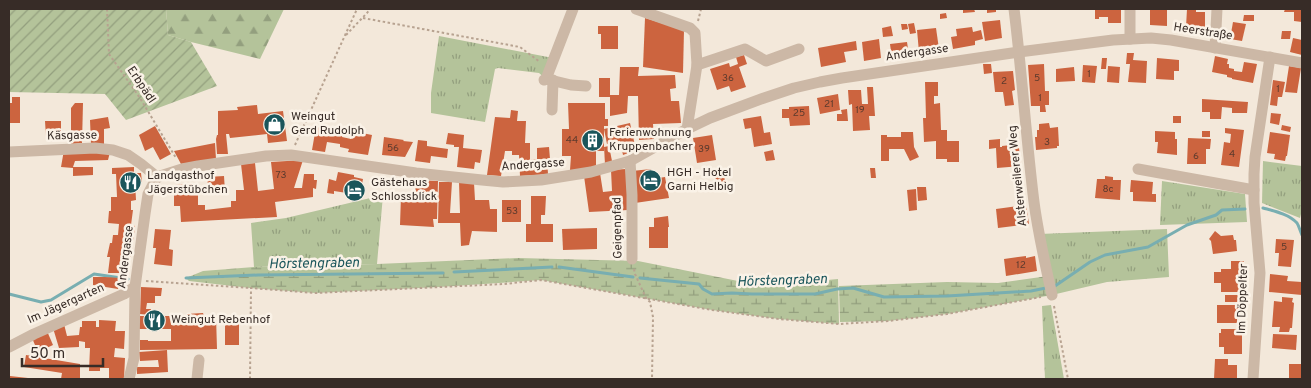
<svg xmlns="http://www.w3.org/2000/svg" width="1311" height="388" font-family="Overpass,sans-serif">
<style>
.grass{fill:url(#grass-tufts)}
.forest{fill:url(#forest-firs)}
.wetland{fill:url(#wetland-marsh)}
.garden{fill:url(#garden-furrows)}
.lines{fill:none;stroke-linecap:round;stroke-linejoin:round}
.stream{stroke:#78aeb1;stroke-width:3}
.building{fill:#cc643f}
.path{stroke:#b7a290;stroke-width:2;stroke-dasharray:2.5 2.5;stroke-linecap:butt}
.minor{stroke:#ccb8a6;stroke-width:11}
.labels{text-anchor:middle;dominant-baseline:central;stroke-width:5;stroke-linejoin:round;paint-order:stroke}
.number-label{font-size:10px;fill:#5c3a2d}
.street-label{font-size:12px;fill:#372c27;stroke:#faf2e7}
.poi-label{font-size:12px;fill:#372c27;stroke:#faf2e7;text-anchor:start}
.water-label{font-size:14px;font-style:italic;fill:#1a555b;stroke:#faf2e7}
</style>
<defs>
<pattern id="grass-tufts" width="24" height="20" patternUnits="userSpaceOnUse" patternTransform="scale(1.25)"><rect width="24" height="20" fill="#b4c39a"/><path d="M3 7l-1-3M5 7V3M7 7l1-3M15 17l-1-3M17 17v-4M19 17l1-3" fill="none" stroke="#939f7e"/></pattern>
<pattern id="forest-firs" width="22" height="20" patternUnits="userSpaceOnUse" patternTransform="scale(1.25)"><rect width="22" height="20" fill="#b4c39a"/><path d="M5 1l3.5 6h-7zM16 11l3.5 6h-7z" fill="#939f7e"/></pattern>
<pattern id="wetland-marsh" width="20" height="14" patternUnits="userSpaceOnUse" patternTransform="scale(1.25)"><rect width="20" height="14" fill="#b4c39a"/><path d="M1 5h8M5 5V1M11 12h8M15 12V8" fill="none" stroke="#939f7e"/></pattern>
<pattern id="garden-furrows" width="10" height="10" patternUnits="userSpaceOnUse" patternTransform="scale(1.25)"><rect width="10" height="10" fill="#b4c39a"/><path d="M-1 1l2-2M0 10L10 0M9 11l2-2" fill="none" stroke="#939f7e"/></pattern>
</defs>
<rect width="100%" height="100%" fill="#f3e8da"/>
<g class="grass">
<polygon points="439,36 553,58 546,79 539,73 498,68 495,69 485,122 431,113 431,93"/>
<polygon points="1263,161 1302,166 1302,210 1300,218 1262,203"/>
<polygon points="1162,181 1245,194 1247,222 1160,225"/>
<polygon points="383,195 377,264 254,267 251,223 286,218"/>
<polygon points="1167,229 1169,277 1107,282 1052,295 1039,234"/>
<polygon points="1051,305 1064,379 1045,379 1042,306"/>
</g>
<polygon class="forest" points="166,9 284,9 260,59 191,42 168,35"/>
<g class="wetland">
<polygon points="518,258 638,261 763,286 838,279 839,324 779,319 712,310 541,280 439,287 315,293 250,288 189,281 186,278 203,271 254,267 377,264"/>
<polygon points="1048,276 1052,295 947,314 888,321 840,322 839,286 947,282 998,283"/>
</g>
<polygon class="garden" points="9,9 166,9 168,35 191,42 217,86 126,120 105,94 9,92"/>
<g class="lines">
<g class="stream">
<path d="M1263,208C1274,211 1289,214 1297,223C1299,226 1300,231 1302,235"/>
<polyline points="559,267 633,277"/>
<polyline points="454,272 552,267"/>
<polyline points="186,278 258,275 443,273"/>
<polyline points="640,278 699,284 703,289 712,294 732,293 752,294 815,294 837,289 853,288 884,297 947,296 1031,291 1046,288"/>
<polyline points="1055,286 1090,262 1105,255 1148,247 1187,225 1216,215 1222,210 1245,209"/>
<polyline points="9,294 41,302 51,300 94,274 128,279"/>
</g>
</g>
<g class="building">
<polygon points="963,9 974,9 975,12 963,13"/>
<polygon points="987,9 996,9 996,12 987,13"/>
<polygon points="1095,9 1121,9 1121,23 1108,23 1108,17 1099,17 1099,19 1095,19"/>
<polygon points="1150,9 1167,9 1167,26 1150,25"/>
<polygon points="1187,9 1196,9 1196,12 1205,12 1205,27 1186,27"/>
<polygon points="1285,9 1302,9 1302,22 1294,21 1294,12 1284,12"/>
<polygon points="946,13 947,18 940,19 940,14"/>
<polygon points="1244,15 1254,15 1254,21 1243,21"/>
<polygon points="645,18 684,30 683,73 643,67"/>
<polygon points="1000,20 1002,38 985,41 982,22"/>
<polygon points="1233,22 1246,24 1242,41 1230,39"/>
<polygon points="914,23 916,33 910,34 908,24"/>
<polygon points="901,24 907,24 908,29 902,30"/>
<polygon points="598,26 618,26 618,49 601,49 601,34 598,34"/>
<polygon points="891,26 893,36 883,37 882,28"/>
<polygon points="972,27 973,32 981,30 983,39 975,41 975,45 953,49 951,37 957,36 956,29"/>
<polygon points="936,28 939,49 919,52 917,30"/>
<polygon points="1282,31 1291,31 1290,39 1281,39"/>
<polygon points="1293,38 1302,40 1302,55 1290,52"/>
<polygon points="879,39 881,58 864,61 862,42"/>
<polygon points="856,41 857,50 844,52 846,62 821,67 818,48"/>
<polygon points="907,42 909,56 892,59 890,44"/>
<polygon points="1127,53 1134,53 1133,60 1147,61 1146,83 1128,82 1130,64 1126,64"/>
<polygon points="744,55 747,64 739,67 746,87 731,92 729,86 717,90 710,69 729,63 730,67 738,64 736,57"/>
<polygon points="1215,56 1228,59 1227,64 1229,64 1229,68 1234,69 1234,71 1242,72 1244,62 1257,64 1253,83 1232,79 1232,78 1227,77 1227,75 1212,72"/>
<polygon points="1102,58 1107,58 1106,69 1101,69"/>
<polygon points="1157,58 1179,60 1179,71 1174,71 1174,80 1156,79"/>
<polygon points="983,64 991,64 992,73 984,74"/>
<polygon points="1044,64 1045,91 1049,91 1049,105 1045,105 1046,112 1040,112 1040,106 1031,106 1028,65"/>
<polygon points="1083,65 1097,66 1095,83 1082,82"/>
<polygon points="1108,66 1120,67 1119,83 1107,82"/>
<polygon points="1289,66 1301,68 1297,93 1285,92"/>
<polygon points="620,67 639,67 638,76 675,75 676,88 670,89 671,101 679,101 681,123 653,124 654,139 639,140 638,96 628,96 627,113 610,116 610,95 619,95"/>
<polygon points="1074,67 1075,81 1056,82 1056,69"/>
<polygon points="1013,71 1015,90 1012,91 1014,105 1005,106 1003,92 995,92 993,72"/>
<rect x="599" y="78" width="11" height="19"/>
<polygon points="1273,80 1285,82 1282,97 1278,97 1277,106 1270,105"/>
<polygon points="925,82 938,82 938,96 934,96 934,104 940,103 941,130 947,130 947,141 959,141 959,162 947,162 947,159 936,159 936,141 924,142 923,118 926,118"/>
<polygon points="867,87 873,87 875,116 869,116 870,130 853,131 852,104 849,105 848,90 861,90 862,104 868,104"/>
<polygon points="838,94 840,110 820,114 817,98"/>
<polygon points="12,97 20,97 20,123 9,123 9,103 12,103"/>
<polygon points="1202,99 1248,102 1247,113 1232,113 1232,108 1222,107 1221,119 1210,119 1210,112 1202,112"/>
<polygon points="75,103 83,103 82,143 71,144 71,108"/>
<polygon points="568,103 605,103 605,119 608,119 608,126 604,126 604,151 596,151 596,167 582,170 570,170 571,156 562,156 562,129 569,129"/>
<polygon points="257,105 258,114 283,111 287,141 268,143 267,134 230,138 229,134 226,134 228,154 217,154 216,139 217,135 218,135 218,111 238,110 237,107"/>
<polygon points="809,106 810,125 790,126 789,118 782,118 782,109 789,109 789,107"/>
<polygon points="847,109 848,121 837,121 837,114 842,114 841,110"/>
<polygon points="511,110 518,111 517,121 526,121 525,143 530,143 530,160 537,159 537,148 549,147 550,159 547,159 548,174 520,176 519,155 512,155 512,151 505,151 501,176 487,175 495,117 510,118"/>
<polygon points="1271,113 1281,114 1279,125 1270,123"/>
<polygon points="761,116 764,133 770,132 772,144 754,147 751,128 745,129 743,119"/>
<rect x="1173" y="116" width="8" height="7"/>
<polygon points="108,117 110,128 104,129 104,144 91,144 90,120"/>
<polygon points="45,121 61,121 61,135 46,136"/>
<polygon points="630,123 636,150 623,155 620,141 607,144 604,129"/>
<polygon points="1049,123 1050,128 1058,127 1059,146 1057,146 1057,148 1036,150 1035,137 1037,137 1037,130 1039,130 1039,124"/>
<polygon points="1282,125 1291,127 1290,132 1281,130"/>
<polygon points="155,126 171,154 160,160 153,147 145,151 139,135"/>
<polygon points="316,127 343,132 342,137 351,139 352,131 372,135 368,155 348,152 349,149 340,147 340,144 327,142 325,152 312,150"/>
<polygon points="1225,128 1244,130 1239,167 1221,165 1224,142 1230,143 1231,134 1225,133"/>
<polygon points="1155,131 1175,132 1175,139 1177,139 1177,155 1157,153 1158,142 1155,142"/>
<rect x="1202" y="131" width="8" height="6"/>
<polygon points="901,132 913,132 914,147 919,157 910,161 904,149 889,149 889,161 881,161 881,135 887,135 887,137 901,137"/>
<polygon points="1270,132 1290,135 1287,156 1286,156 1285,161 1274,159 1275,154 1267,153"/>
<polygon points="448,133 464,135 463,148 482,150 480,163 475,162 474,169 457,167 459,147 454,147 454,145 446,144"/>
<polygon points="712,135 716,160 697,163 693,138"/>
<polygon points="384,137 404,140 403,141 413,142 405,157 382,155"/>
<polygon points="1188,138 1211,139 1210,149 1206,149 1206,164 1187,164"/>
<polygon points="1000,139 1000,147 1002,147 1002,146 1011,145 1011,149 1019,148 1021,166 997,168 996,148 989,149 989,140"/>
<polygon points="418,140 427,141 427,146 448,149 447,158 431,156 430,163 415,161"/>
<polygon points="215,143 216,159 181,164 174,151"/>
<polygon points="609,146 612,161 605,164 604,147"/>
<polygon points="64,150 110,152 108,160 75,161 73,167 93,167 93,175 73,176 73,168 61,167"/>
<polygon points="773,150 775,160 766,161 764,152"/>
<polygon points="303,160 294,188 302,188 304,174 314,174 314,180 317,180 316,189 313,188 313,197 275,202 277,217 181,222 180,206 174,206 174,185 198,184 198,205 205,205 205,210 231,207 231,201 236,201 236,190 244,190 241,164 255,163 258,191 274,189 271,162"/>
<polygon points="134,167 134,173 141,173 142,182 135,182 136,200 131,201 131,210 133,210 131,225 135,226 131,257 126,257 126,273 108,273 110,257 107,257 110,243 112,243 113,235 118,235 119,224 108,223 109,211 111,211 111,197 117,197 116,174 112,174 112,168"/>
<polygon points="870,168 875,168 876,178 871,178"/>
<polygon points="626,169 628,210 589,212 584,176 600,173 603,192 612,191 611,170"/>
<polygon points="651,169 652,179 665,177 669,198 635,203 632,171"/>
<polygon points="723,170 726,184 717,185 714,171"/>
<polygon points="338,172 354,175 354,177 363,179 360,195 334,191 334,194 327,193 329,179 336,181"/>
<polygon points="224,176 225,191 209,193 207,177"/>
<polygon points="1105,176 1113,177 1113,180 1121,180 1120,200 1095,198 1097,179 1105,179"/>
<polygon points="416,180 438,181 437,219 433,219 434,227 400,225 401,196 415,197"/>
<polygon points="1131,180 1153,182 1152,194 1156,194 1156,202 1133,201 1133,192 1130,192"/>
<polygon points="439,182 452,182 450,213 460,213 459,182 474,183 475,200 489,200 490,209 497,209 497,232 472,231 469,245 461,246 460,223 438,223"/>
<polygon points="917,187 926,187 927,200 918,201"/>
<polygon points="916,189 917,210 909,211 907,190"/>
<polygon points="531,196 546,196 545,215 541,215 541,224 553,224 553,242 526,242 526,224 531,224"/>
<rect x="502" y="200" width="19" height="22"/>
<polygon points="1026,205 1029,224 998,228 996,209"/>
<polygon points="668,216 669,227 668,227 668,248 649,248 649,227 654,227 654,218"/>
<polygon points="597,228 597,249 563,250 562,229"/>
<polygon points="155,229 171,230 169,249 173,250 172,266 154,264 156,248 153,248"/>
<polygon points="1215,231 1221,236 1233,235 1234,240 1236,240 1237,251 1213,254 1211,241 1209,239"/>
<polygon points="1276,239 1294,240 1291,267 1278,266 1279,253 1275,253"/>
<polygon points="1026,256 1026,258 1035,256 1037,271 1006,276 1004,259"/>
<polygon points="1231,261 1244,261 1243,270 1241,270 1240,292 1221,292 1221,283 1214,283 1214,272 1221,272 1221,269 1231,269"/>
<polygon points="1270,274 1288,276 1287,281 1302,282 1302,295 1269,292"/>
<polygon points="93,277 105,277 120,278 118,289 93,285"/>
<polygon points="141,287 162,288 161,296 155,296 155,303 147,303 146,309 151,309 150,315 140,314"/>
<rect x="1225" y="295" width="13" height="7"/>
<polygon points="1282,297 1293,298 1292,302 1294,303 1292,328 1290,328 1289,332 1279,332 1280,327 1272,327 1274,301 1282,302"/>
<polygon points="1217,305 1241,305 1241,317 1237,317 1237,323 1217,323"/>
<polygon points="203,313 204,316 216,316 217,349 140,350 140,340 148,340 148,341 171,341 171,329 139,329 139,316 171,316 171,325 186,324 186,314"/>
<polygon points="99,320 116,321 115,331 125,331 124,349 115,348 114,357 125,358 124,379 109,379 109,368 100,368 100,371 89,371 90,348 85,348 85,342 79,341 79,347 59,348 53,328 64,324 67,336 79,335 80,327 82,327 82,321 96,321 96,327 99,327"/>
<polygon points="239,321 239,345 225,345 225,322"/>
<polygon points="1221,329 1237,329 1237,333 1242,333 1242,354 1224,354 1224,347 1219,347 1219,333 1221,333"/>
<polygon points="47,331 53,345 38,352 32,338"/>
<polygon points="1273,334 1297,335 1296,350 1272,348"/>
<polygon points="167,350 168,372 137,374 137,367 159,367 158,360 140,361 139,352"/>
<polygon points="26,355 80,364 80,379 61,379 62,373 24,367"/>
<polygon points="1215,359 1228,359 1228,365 1237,365 1237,379 1214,379"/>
<rect x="1289" y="364" width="13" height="14"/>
<polygon points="10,376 28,378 28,379 10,379"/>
</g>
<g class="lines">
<g class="path">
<polyline points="107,9 109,54 140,98 176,158"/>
<polyline points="363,18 520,47 540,62"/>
<polyline points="698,21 701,9"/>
<polyline points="346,35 367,13 370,9"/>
<polyline points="295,145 357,9"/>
<polyline points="634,269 635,274 646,298 650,302 653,317 652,379"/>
<polyline points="146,281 251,288"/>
<polyline points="1054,306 1068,379"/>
<polyline points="250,379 251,288 315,293 504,284 541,280 712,310 779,319 839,324 888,321 947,314 1041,297"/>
</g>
<g class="minor">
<polyline points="636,9 690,28 695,33 697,65 687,129"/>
<path d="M1014,9C1022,73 1026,138 1034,202C1038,233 1045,264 1052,295"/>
<polyline points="1130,9 1130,39"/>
<polyline points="1215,48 1217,9"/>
<polyline points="697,65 745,49 766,61 799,49"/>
<polyline points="546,79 571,85 586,86"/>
<polyline points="544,80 546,79 573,9"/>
<polyline points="552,110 553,80"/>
<polyline points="9,152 95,148 113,150 128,155 141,164 157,177"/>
<polyline points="630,161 632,195 632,259"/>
<polyline points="1138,169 1254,190"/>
<polyline points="9,347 34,334 124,294 135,287"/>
<polyline points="129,379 134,358 135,287 145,214 148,194 157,177 182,169 198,166 266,156 291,155 416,173 482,180 503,182 541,180 591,172 630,161 687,129 710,118 764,98 794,88 820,82 842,78 1019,52 1113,40 1151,38 1171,40 1302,63"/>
<polyline points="197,379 199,360"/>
<polyline points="1253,379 1260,273 1254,203 1254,174 1255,157 1270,57"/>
</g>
</g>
<defs>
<symbol id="shop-disc" viewBox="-11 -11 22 22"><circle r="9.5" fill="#1a555b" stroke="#faf2e7"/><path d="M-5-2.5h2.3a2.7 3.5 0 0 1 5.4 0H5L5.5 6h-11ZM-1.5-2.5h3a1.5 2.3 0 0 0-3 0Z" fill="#fff"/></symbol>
<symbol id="building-disc" viewBox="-11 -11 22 22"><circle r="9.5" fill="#1a555b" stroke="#faf2e7"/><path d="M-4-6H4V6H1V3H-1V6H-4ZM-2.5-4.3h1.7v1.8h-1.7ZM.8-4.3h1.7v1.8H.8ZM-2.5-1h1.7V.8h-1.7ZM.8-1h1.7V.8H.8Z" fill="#fff"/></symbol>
<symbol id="hotel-disc" viewBox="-11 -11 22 22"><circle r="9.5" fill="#1a555b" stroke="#faf2e7"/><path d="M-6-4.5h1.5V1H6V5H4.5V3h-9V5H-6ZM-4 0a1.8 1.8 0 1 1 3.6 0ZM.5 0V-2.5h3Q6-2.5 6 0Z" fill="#fff"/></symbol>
<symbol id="restaurant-disc" viewBox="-11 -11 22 22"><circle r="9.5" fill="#1a555b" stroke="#faf2e7"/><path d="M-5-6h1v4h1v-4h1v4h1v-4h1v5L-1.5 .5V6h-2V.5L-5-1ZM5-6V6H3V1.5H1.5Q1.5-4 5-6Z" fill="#fff"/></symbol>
</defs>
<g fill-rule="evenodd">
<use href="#shop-disc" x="262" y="112" width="25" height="25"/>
<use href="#building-disc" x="580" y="128" width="25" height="25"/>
<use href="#hotel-disc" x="638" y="168" width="25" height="25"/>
<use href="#restaurant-disc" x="118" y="170" width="25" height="25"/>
<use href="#hotel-disc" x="342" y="178" width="25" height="25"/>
<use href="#restaurant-disc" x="142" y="308" width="25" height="25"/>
</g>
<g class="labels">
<g class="number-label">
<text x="1089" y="74">1</text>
<text x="728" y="78">36</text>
<text x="1037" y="78">5</text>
<text x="1004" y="81">2</text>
<text x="1278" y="89">1</text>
<text x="1040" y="98">1</text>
<text x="829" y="104">21</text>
<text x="860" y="110">19</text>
<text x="799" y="113">25</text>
<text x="572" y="140">44</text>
<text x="1047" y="142">3</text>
<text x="393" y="148">56</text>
<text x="704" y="149">39</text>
<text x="1232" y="154">4</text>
<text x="1196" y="156">6</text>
<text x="281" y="175">73</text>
<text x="1108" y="189">8c</text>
<text x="512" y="211">53</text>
<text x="1284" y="247">5</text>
<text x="1021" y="265">12</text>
</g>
<g class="street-label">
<text transform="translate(1203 32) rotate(9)">Heerstraße</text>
<text transform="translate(917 53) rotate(-8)">Andergasse</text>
<text transform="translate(141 85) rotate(56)">Erbpädl</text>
<text transform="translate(72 136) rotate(-1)">Käsgasse</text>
<text transform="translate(533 165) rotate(-4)">Andergasse</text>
<text transform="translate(1018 176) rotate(-96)">Alsterweilerer Weg</text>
<text transform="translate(618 228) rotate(-91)">Geigenpfad</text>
<text transform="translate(126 257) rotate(-83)">Andergasse</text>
<text transform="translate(1243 299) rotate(-88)">Im Döppelter</text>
<text transform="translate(66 304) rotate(-24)">Im Jägergarten</text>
</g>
<g class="poi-label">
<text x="291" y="117">Weingut<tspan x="291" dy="14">Gerd Rudolph</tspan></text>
<text x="609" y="133">Ferienwohnung<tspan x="609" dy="14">Kruppenbacher</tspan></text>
<text x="667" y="173">HGH - Hotel<tspan x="667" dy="14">Garni Helbig</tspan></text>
<text x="147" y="176">Landgasthof<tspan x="147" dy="14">Jägerstübchen</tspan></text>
<text x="371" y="183">Gästehaus<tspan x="371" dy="14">Schlossblick</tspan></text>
<text x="171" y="320">Weingut Rebenhof</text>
</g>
<g class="water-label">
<text transform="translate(314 264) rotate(-1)">Hörstengraben</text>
<text transform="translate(782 281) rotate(-2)">Hörstengraben</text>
</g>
</g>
<rect width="1311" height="388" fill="none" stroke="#372c27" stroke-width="20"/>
<path d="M22 358v8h81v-8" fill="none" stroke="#372c27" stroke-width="2.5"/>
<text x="30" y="358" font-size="15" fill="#372c27" stroke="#faf2e7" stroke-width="4" paint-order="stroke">50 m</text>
</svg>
